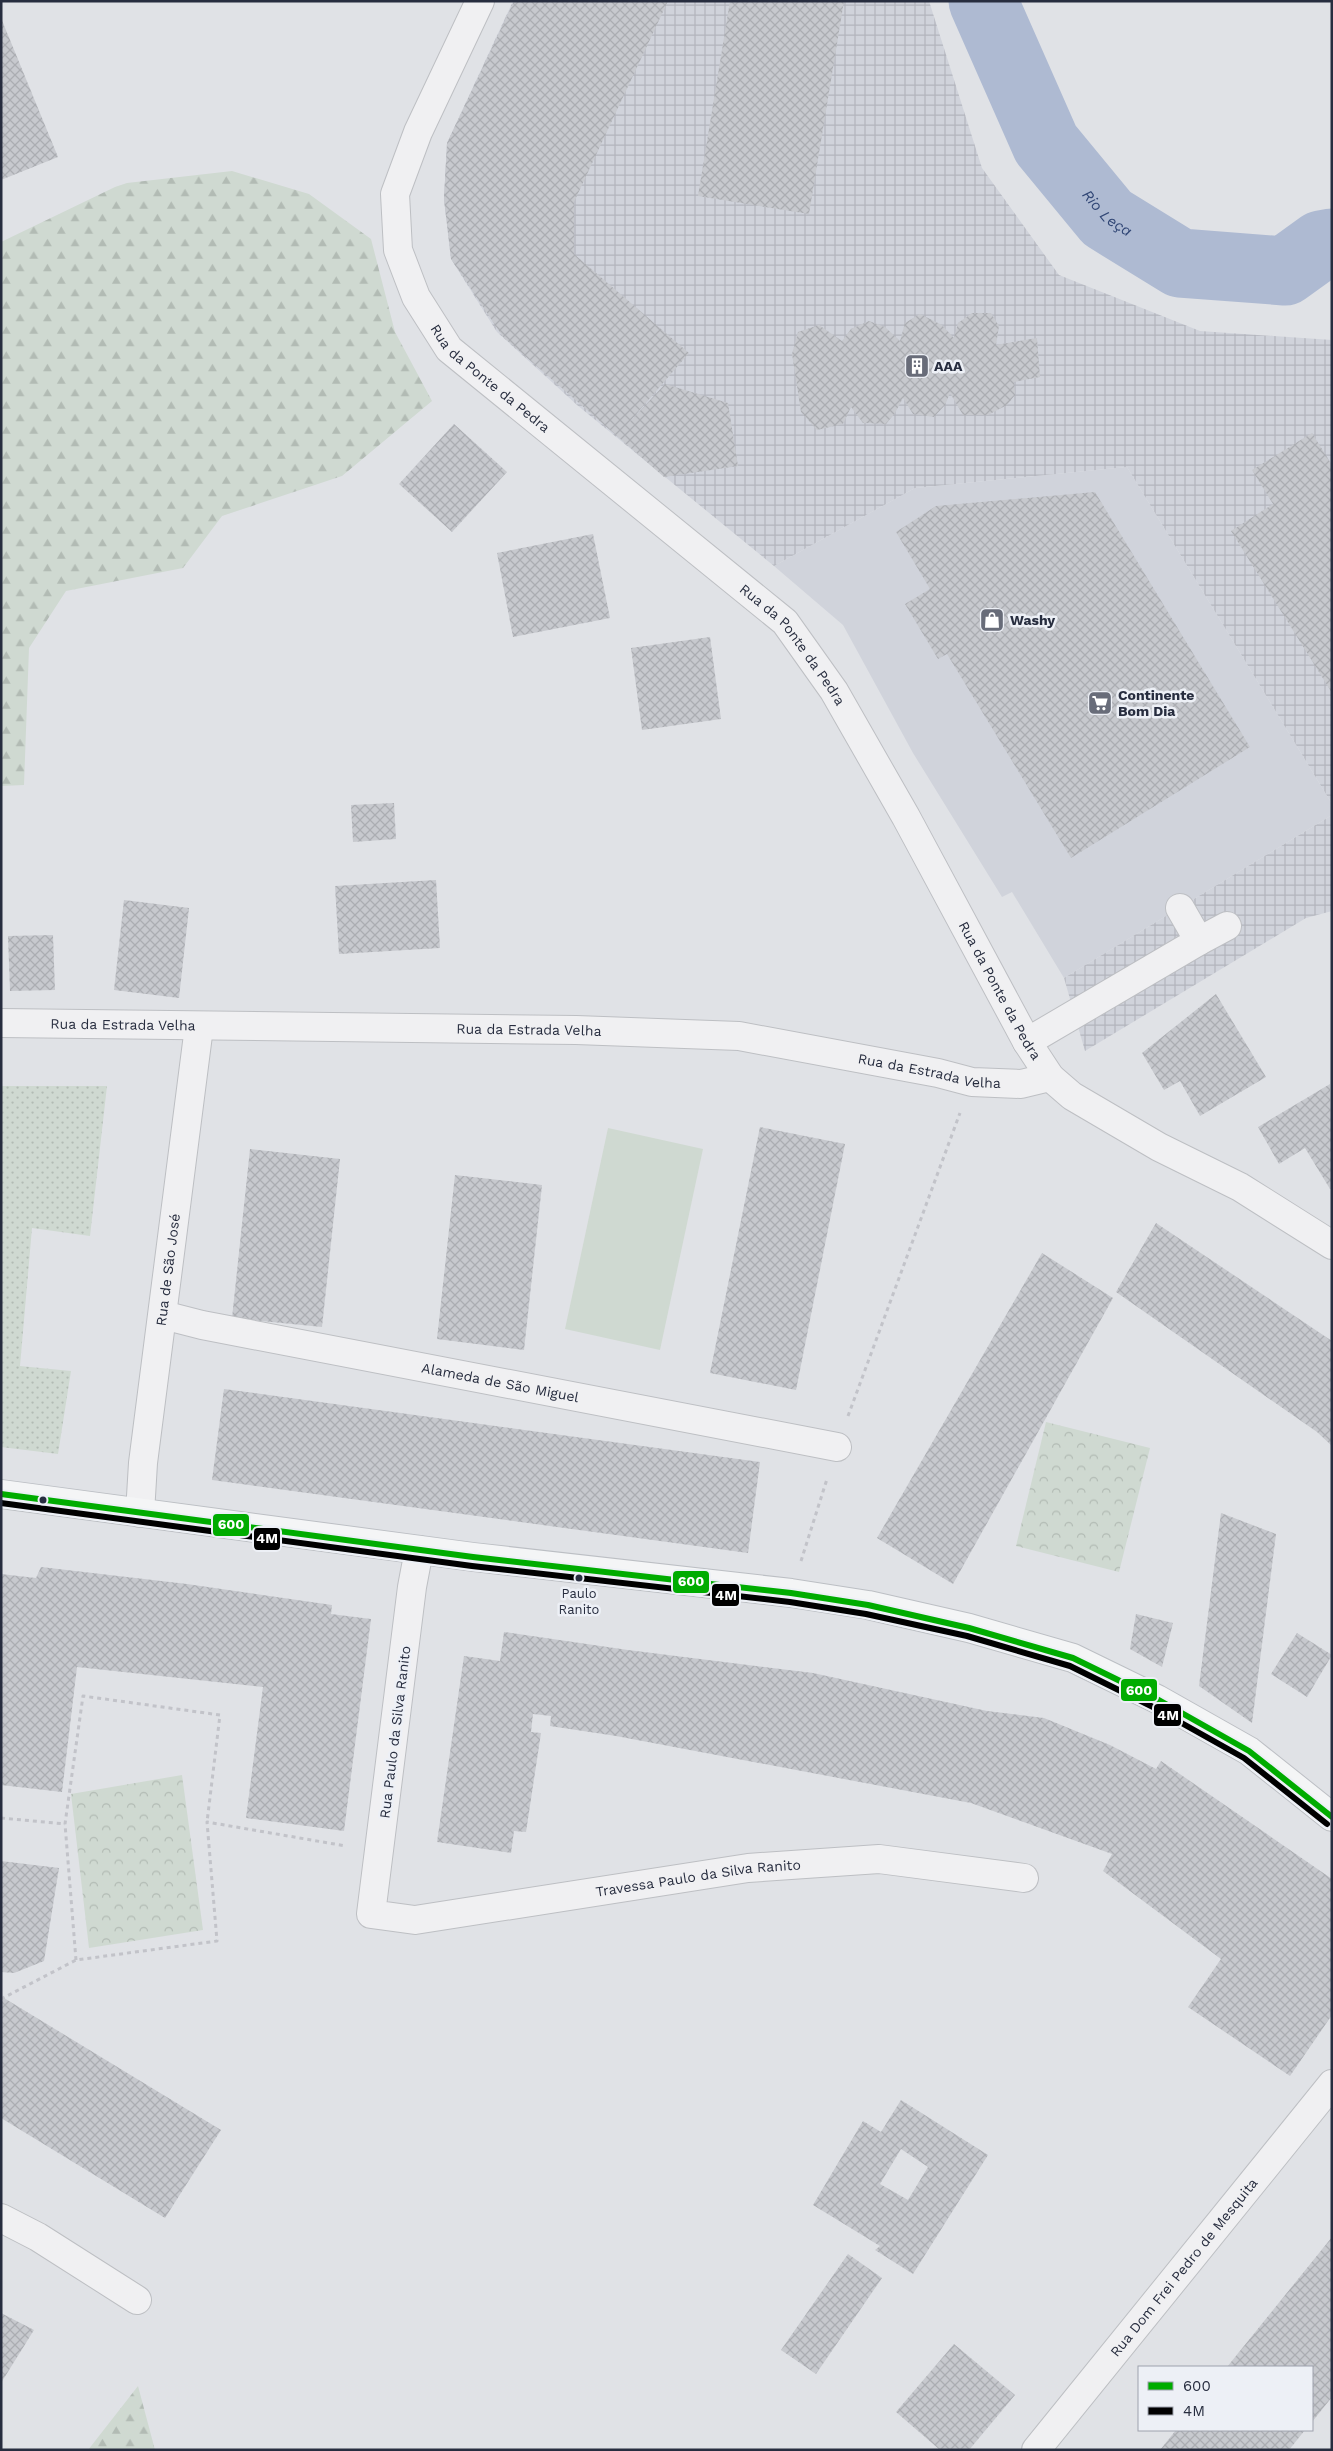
<svg xmlns="http://www.w3.org/2000/svg" width="1333" height="2451" font-family="'Work Sans',sans-serif">
<style>
.built{fill:#d0d3db}
.industrial{fill:url(#industrial-grid)}
.grass{fill:url(#grass-dots)}
.forest{fill:url(#forest-firs)}
.park{fill:url(#park-crowns)}
.pitch{fill:#cfd9d1}
.lines{fill:none;stroke-linecap:round;stroke-linejoin:round}
.river{stroke:#aebad2;stroke-width:69}
.building{fill:url(#building-cross-hatch);fill-rule:evenodd}
.minor-casing{stroke:#bdbfc3;stroke-width:30}
.major-casing{stroke:#bcbfc4;stroke-width:30}
.path{stroke:#c2c3c9;stroke-width:3;stroke-dasharray:4 4;stroke-linecap:butt}
.minor{stroke:#f0f0f2;stroke-width:28}
.major{stroke:#f4f5f6;stroke-width:28}
.bus-1-casing{stroke:#edf0f6;stroke-width:10}
.bus-2-casing{stroke:#edf0f6;stroke-width:10}
.bus-1{stroke:#00ac00;stroke-width:6}
.bus-2{stroke:#000;stroke-width:6}
.bus-dot{fill:#272d3f;stroke:#edf0f6;stroke-width:2}
.labels{text-anchor:middle;dominant-baseline:central;stroke-width:5;stroke-linejoin:round;paint-order:stroke}
.bus-label{font-size:13px;fill:#272d3f;stroke:#edf0f6}
.poi-label{font-size:14px;font-weight:bold;fill:#272d3f;stroke:#edf0f6;text-anchor:start}
.street-label{font-size:14px;fill:#272d3f;stroke:#edf0f6}
.water-label{font-size:15px;font-style:italic;fill:#304675;stroke:#edf0f6}
.line-badge{stroke:#edf0f6;stroke-width:2}
.badge-label{font-size:14px;text-anchor:middle;font-weight:bold;fill:#fff}
</style>
<defs>
<pattern id="industrial-grid" width="8" height="8" patternUnits="userSpaceOnUse" patternTransform="scale(1.25)"><rect width="8" height="8" fill="#d0d3db"/><path d="M0 4h8M4 0v8" fill="none" stroke="#b3b5bd"/></pattern>
<pattern id="grass-dots" width="8" height="8" patternUnits="userSpaceOnUse" patternTransform="scale(1.25)"><rect width="8" height="8" fill="#cfd9d1"/><path d="M2 2h.1M6 6h.1" fill="none" stroke="#b2bbb4" stroke-width="1.8" stroke-linecap="round"/></pattern>
<pattern id="forest-firs" width="22" height="20" patternUnits="userSpaceOnUse" patternTransform="scale(1.25)"><rect width="22" height="20" fill="#cfd9d1"/><path d="M5 1l3.5 6h-7zM16 11l3.5 6h-7z" fill="#b2bbb4"/></pattern>
<pattern id="park-crowns" width="20" height="18" patternUnits="userSpaceOnUse" patternTransform="scale(1.25)"><rect width="20" height="18" fill="#cfd9d1"/><path d="M2 6a3 3 0 1 1 6 0M12 15a3 3 0 1 1 6 0" fill="none" stroke="#b2bbb4"/></pattern>
<pattern id="building-cross-hatch" width="8" height="8" patternUnits="userSpaceOnUse" patternTransform="scale(1.25)"><rect width="8" height="8" fill="#c7c9ce"/><path d="M0 0l8 8M0 8l8-8" fill="none" stroke="#abadb2"/></pattern>
</defs>
<rect width="100%" height="100%" fill="#e0e2e6"/>
<polygon class="built" points="1127,467 1332,804 1332,815 1064,978 1012,892 1002,897 913,753 843,625 774,566 915,488"/>
<g class="industrial">
<polygon points="513,1 929,1 982,168 1059,275 1200,331 1332,340 1332,804 1127,467 915,488 774,566 577,405 497,332 451,259 444,199 447,143"/>
<polygon points="1332,815 1332,911 1306,918 1085,1051 1064,978"/>
</g>
<polygon class="grass" points="1,1086 107,1086 90,1236 32,1228 20,1366 71,1371 58,1454 1,1447"/>
<g class="forest">
<polygon points="232,171 309,194 371,239 395,332 432,401 342,476 222,516 183,568 66,591 29,648 24,785 1,786 1,242 115,187 127,183"/>
<polygon points="138,2386 155,2450 88,2450"/>
</g>
<g class="park">
<polygon points="1046,1422 1150,1448 1119,1572 1016,1546"/>
<polygon points="182,1775 203,1930 89,1948 71,1794"/>
</g>
<polygon class="pitch" points="608,1128 703,1149 660,1350 565,1329"/>
<g class="lines">
<path class="river" id="s1" d="M983,1L1046,144L1107,218L1180,263L1285,271L1321,245L1332,243"/>
</g>
<g class="building">
<polygon points="514,1 668,1 574,202 574,254 689,353 626,426 665,384 728,403 738,466 664,477 503,337 451,259 444,199 447,143"/>
<polygon points="730,1 844,1 809,214 698,196"/>
<polygon points="1,18 58,157 1,180"/>
<polygon points="972,313 991,313 999,326 996,345 1037,338 1040,377 1014,382 1015,395 1007,405 988,415 963,415 950,393 945,405 934,417 913,414 903,398 895,413 886,424 863,423 851,407 843,424 817,430 801,412 792,354 798,332 819,325 842,341 851,329 869,321 885,327 900,341 905,323 920,314 942,325 954,338 958,323"/>
<polygon points="454,424 507,472 452,532 399,484"/>
<polygon points="1312,433 1332,465 1332,693 1231,531 1273,504 1252,470"/>
<polygon points="1095,492 1250,747 1071,858 947,654 938,659 905,604 930,589 896,532 936,506"/>
<polygon points="593,534 610,618 513,637 497,553"/>
<polygon points="710,637 721,719 642,730 631,648"/>
<polygon points="394,803 396,839 353,842 351,805"/>
<polygon points="436,880 440,948 339,954 335,886"/>
<polygon points="124,900 189,908 179,998 114,990"/>
<polygon points="53,935 55,990 10,991 8,936"/>
<polygon points="1216,994 1266,1077 1200,1116 1180,1081 1164,1090 1142,1053"/>
<polygon points="1330,1084 1332,1188 1330,1189 1305,1148 1279,1164 1258,1127"/>
<polygon points="760,1127 845,1144 796,1390 710,1373"/>
<polygon points="250,1149 340,1159 322,1327 232,1318"/>
<polygon points="455,1175 542,1185 524,1350 437,1339"/>
<polygon points="1156,1223 1332,1341 1332,1446 1317,1432 1116,1292"/>
<polygon points="1042,1253 1113,1298 953,1584 877,1538"/>
<polygon points="224,1389 760,1462 748,1553 212,1480"/>
<polygon points="1221,1513 1276,1534 1252,1723 1199,1686"/>
<polygon points="41,1567 187,1584 332,1605 331,1614 371,1619 344,1831 246,1818 263,1687 77,1667 62,1792 1,1785 1,1574 36,1578"/>
<polygon points="1136,1614 1173,1623 1162,1667 1130,1649"/>
<polygon points="504,1632 628,1650 813,1673 987,1711 1044,1718 1110,1745 1156,1769 1161,1761 1332,1879 1332,2015 1290,2076 1188,2007 1221,1959 1103,1871 1112,1854 971,1803 616,1736 550,1726 551,1716 533,1714 531,1732 541,1733 526,1832 514,1831 511,1853 437,1842 464,1656 500,1661"/>
<polygon points="1297,1633 1332,1655 1307,1697 1271,1674"/>
<polygon points="1,1861 59,1868 44,1961 14,1973 1,1972"/>
<polygon points="4,1998 221,2130 165,2218 1,2118 1,2003"/>
<path d="M901,2100L988,2155L913,2274L875,2250L880,2246L813,2205L863,2121L881,2132ZM901,2149L928,2167L908,2200L880,2184Z"/>
<polygon points="1332,2237 1332,2397 1312,2422 1312,2367 1227,2367"/>
<polygon points="848,2254 882,2278 816,2374 781,2350"/>
<polygon points="1,2313 34,2330 1,2383"/>
<polygon points="954,2344 1015,2395 969,2450 940,2450 896,2412"/>
<polygon points="1176,2430 1305,2430 1289,2450 1160,2450"/>
</g>
<g class="lines">
<defs>
<g id="minor">
<path id="s2" d="M480,1L418,132L395,194L398,250L416,297L449,349L785,622L834,691L906,817L1027,1042L1050,1077L1072,1096L1159,1147L1240,1187L1332,1245"/>
<polyline points="1199,941 1227,926"/>
<path id="s3" d="M1,1023L576,1030L739,1036L938,1073L972,1082L1021,1084L1050,1077"/>
<polyline points="1027,1042 1199,941 1180,908"/>
<path id="s4" d="M163,1315L202,1325L837,1447"/>
<path id="s5" d="M140,1513L143,1463L199,1027"/>
<path id="s6" d="M419,1550L412,1587L371,1914L415,1920L748,1868L879,1859L1024,1878"/>
<polyline points="1,2218 38,2237 137,2300"/>
<path id="s7" d="M1036,2450L1332,2084"/>
</g>
<polyline id="major" points="1,1494 473,1557 791,1593 868,1605 969,1628 1073,1658 1157,1699 1249,1751 1332,1817"/>
</defs>
<use href="#minor" class="minor-casing"/>
<use href="#major" class="major-casing"/>
<g class="path">
<polyline points="848,1416 960,1113"/>
<polyline points="801,1561 827,1479"/>
<polyline points="1,1818 65,1824"/>
<polyline points="76,1960 65,1824 83,1696 220,1715 207,1822"/>
<polyline points="1,1999 76,1960 217,1941 207,1822 346,1846"/>
</g>
<use href="#minor" class="minor"/>
<use href="#major" class="major"/>
<defs>
<polyline id="bus-1" points="1,1494 473,1557 791,1593 868,1605 969,1628 1073,1658 1157,1699 1249,1751 1332,1817"/>
<polyline id="bus-2" points="1,1503 472,1566 790,1602 866,1614 967,1636 1070,1666 1153,1707 1244,1758 1327,1824"/>
</defs>
<use href="#bus-1" class="bus-1-casing"/>
<use href="#bus-2" class="bus-2-casing"/>
<use href="#bus-1" class="bus-1"/>
<use href="#bus-2" class="bus-2"/>
</g>
<defs>
<symbol id="building-square" viewBox="-11 -11 22 22"><rect x="-9" y="-9" width="18" height="18" rx="4" fill="#686c79" stroke="#edf0f6"/><path d="M-4-6H4V6H1V3H-1V6H-4ZM-2.5-4.3h1.7v1.8h-1.7ZM.8-4.3h1.7v1.8H.8ZM-2.5-1h1.7V.8h-1.7ZM.8-1h1.7V.8H.8Z" fill="#fff"/></symbol>
<symbol id="shop-square" viewBox="-11 -11 22 22"><rect x="-9" y="-9" width="18" height="18" rx="4" fill="#686c79" stroke="#edf0f6"/><path d="M-5-2.5h2.3a2.7 3.5 0 0 1 5.4 0H5L5.5 6h-11ZM-1.5-2.5h3a1.5 2.3 0 0 0-3 0Z" fill="#fff"/></symbol>
<symbol id="supermarket-square" viewBox="-11 -11 22 22"><rect x="-9" y="-9" width="18" height="18" rx="4" fill="#686c79" stroke="#edf0f6"/><path d="M-6-5.5h2.5l.6 2H6L4.5 2H-2.5L-4.4-4H-6ZM-1.5 3.2a1.3 1.3 0 1 0 .1 0ZM3 3.2a1.3 1.3 0 1 0 .1 0Z" fill="#fff"/></symbol>
</defs>
<g fill-rule="evenodd">
<use href="#building-square" x="903" y="352" width="28" height="28"/>
<use href="#shop-square" x="978" y="606" width="28" height="28"/>
<use href="#supermarket-square" x="1086" y="689" width="28" height="28"/>
</g>
<g class="bus-dot">
<circle cx="43" cy="1500" r="4.5"/>
<circle cx="579" cy="1578" r="4.5"/>
</g>
<g class="labels">
<g class="bus-label">
<text x="579" y="1593">Paulo<tspan x="579" dy="16">Ranito</tspan></text>
</g>
<g class="poi-label">
<text x="934" y="366">AAA</text>
<text x="1010" y="620">Washy</text>
<text x="1118" y="695">Continente<tspan x="1118" dy="16">Bom Dia</tspan></text>
</g>
<g class="street-label">
<text stroke="none"><textPath href="#s2" startOffset="429">Rua da Ponte da Pedra</textPath></text>
<text stroke="none"><textPath href="#s2" startOffset="834">Rua da Ponte da Pedra</textPath></text>
<text stroke="none"><textPath href="#s2" startOffset="1239">Rua da Ponte da Pedra</textPath></text>
<text stroke="none"><textPath href="#s3" startOffset="122">Rua da Estrada Velha</textPath></text>
<text stroke="none"><textPath href="#s3" startOffset="528">Rua da Estrada Velha</textPath></text>
<text stroke="none"><textPath href="#s3" startOffset="932">Rua da Estrada Velha</textPath></text>
<text stroke="none"><textPath href="#s5" startOffset="245">Rua de São José</textPath></text>
<text stroke="none"><textPath href="#s4" startOffset="344">Alameda de São Miguel</textPath></text>
<text transform="translate(395 1732) rotate(-83)">Rua Paulo da Silva Ranito</text>
<text stroke="none"><textPath href="#s6" startOffset="698">Travessa Paulo da Silva Ranito</textPath></text>
<text stroke="none"><textPath href="#s7" startOffset="235">Rua Dom Frei Pedro de Mesquita</textPath></text>
</g>
<g class="water-label">
<text stroke="none"><textPath href="#s1" startOffset="249">Rio Leça</textPath></text>
</g>
</g>
<g class="line-badge">
<rect x="212" y="1513" width="38" height="24" rx="5" fill="#00ac00"/>
<rect x="253" y="1527" width="28" height="24" rx="5" fill="#000"/>
<rect x="672" y="1570" width="38" height="24" rx="5" fill="#00ac00"/>
<rect x="711" y="1583" width="29" height="24" rx="5" fill="#000"/>
<rect x="1120" y="1678" width="38" height="24" rx="5" fill="#00ac00"/>
<rect x="1153" y="1703" width="29" height="24" rx="5" fill="#000"/>
</g>
<g class="badge-label">
<text x="231" y="1529">600</text>
<text x="267" y="1543">4M</text>
<text x="691" y="1586">600</text>
<text x="726" y="1600">4M</text>
<text x="1139" y="1695">600</text>
<text x="1168" y="1720">4M</text>
</g>
<rect width="1333" height="2451" fill="none" stroke="#272d3f" stroke-width="5"/>
<rect x="1138" y="2366" width="175" height="65" fill="#edf0f6" stroke="#9ea2ad"/>
<rect x="1148" y="2382" width="25" height="8" fill="#00ac00" stroke="#9ea2ad"/>
<text x="1183" y="2391" font-size="15" fill="#272d3f">600</text>
<rect x="1148" y="2407" width="25" height="8" fill="#000000" stroke="#9ea2ad"/>
<text x="1183" y="2416" font-size="15" fill="#272d3f">4M</text>
</svg>
